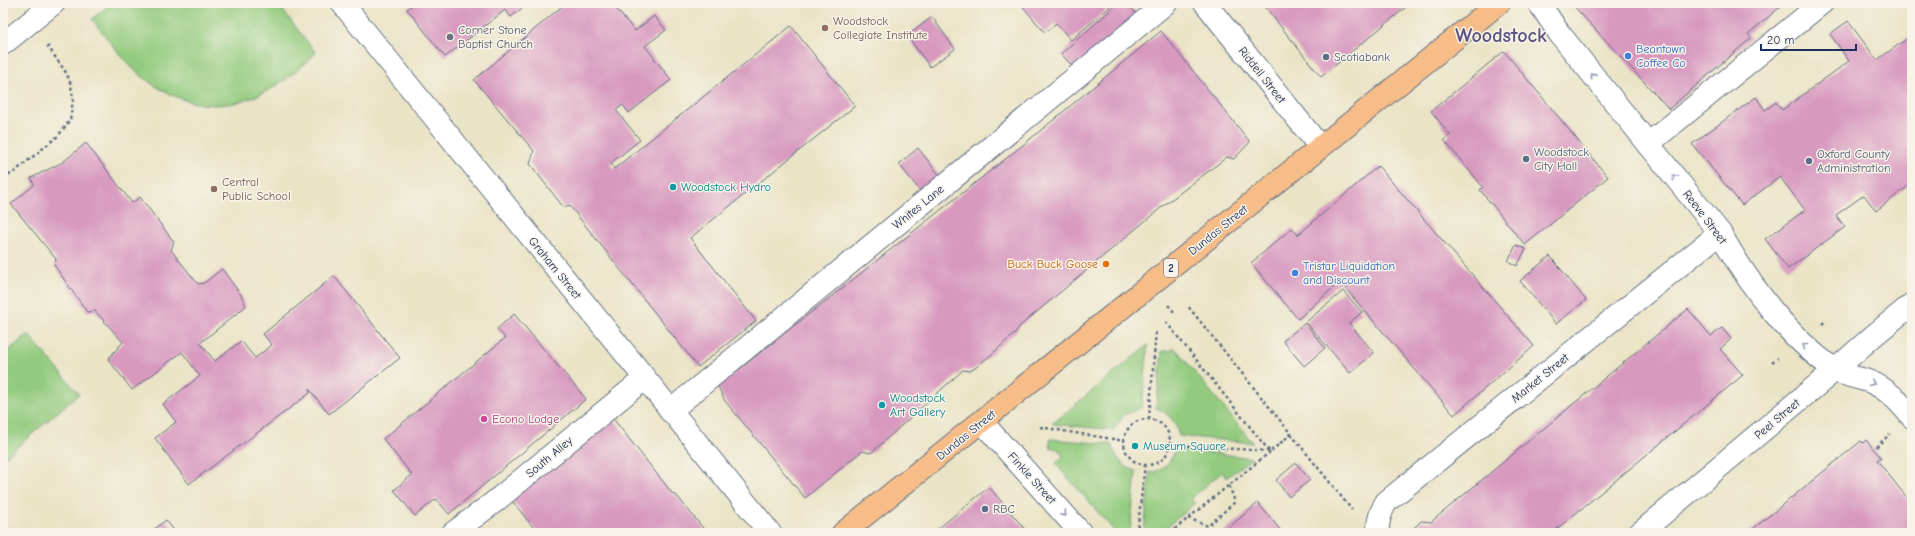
<svg xmlns="http://www.w3.org/2000/svg" width="1915" height="536" font-family="'Comic Neue',sans-serif">
<style>
.green{fill:#93cb7e;stroke:#577d6e}
.building{fill:#d899bf}
.lines{fill:none;stroke-linecap:round;stroke-linejoin:round}
.minor-casing{stroke:#636e82;stroke-width:24}
.major-casing{stroke:#636e82;stroke-width:24}
.path{stroke:#636e82;stroke-width:2.5;stroke-dasharray:3 3;stroke-linecap:butt}
.minor{stroke:#fff;stroke-width:22}
.major{stroke:#f7bd88;stroke-width:22}
.oneway{stroke:#8d97ae}
.education-dot{fill:#8d6e63;stroke:#f7f3e8;stroke-width:1.5}
.worship-dot{fill:#6b7280;stroke:#f7f3e8;stroke-width:1.5}
.shop-dot{fill:#3f7fe0;stroke:#f7f3e8;stroke-width:1.5}
.service-dot{fill:#5c6f8a;stroke:#f7f3e8;stroke-width:1.5}
.culture-dot{fill:#0f9aa8;stroke:#f7f3e8;stroke-width:1.5}
.food-dot{fill:#e8710a;stroke:#f7f3e8;stroke-width:1.5}
.hotel-dot{fill:#d1479c;stroke:#f7f3e8;stroke-width:1.5}
.labels{text-anchor:middle;dominant-baseline:central;stroke-width:3;stroke-linejoin:round;paint-order:stroke}
.shield{fill:#f7f3e8;stroke:#5d6a87;stroke-width:1}
.shield-label{font-size:11px;font-weight:bold;fill:#1b2f5e}
.education-label{font-size:12px;fill:#785e54;stroke:#f7f3e8;text-anchor:start}
.worship-label{font-size:12px;fill:#5b616d;stroke:#f7f3e8;text-anchor:start}
.shop-label{font-size:12px;fill:#366cbe;stroke:#f7f3e8;text-anchor:start}
.service-label{font-size:12px;fill:#4e5e75;stroke:#f7f3e8;text-anchor:start}
.street-label{font-size:12px;fill:#1b2f5e;stroke:#f7f3e8}
.culture-label{font-size:12px;fill:#0d838f;stroke:#f7f3e8;text-anchor:start}
.food-label{font-size:12px;fill:#c56008;stroke:#f7f3e8;text-anchor:end}
.hotel-label{font-size:12px;fill:#b23c85;stroke:#f7f3e8;text-anchor:start}
.town-label{font-size:20px;font-weight:bold;fill:#5d5480;stroke:#f7f3e8}
</style>
<rect width="100%" height="100%" fill="#f7f3e8"/>
<filter id="ink" filterUnits="userSpaceOnUse"><feTurbulence type="fractalNoise" baseFrequency=".025" numOctaves="2"/><feDisplacementMap in="SourceGraphic" scale="8" xChannelSelector="R" yChannelSelector="G"/><feConvolveMatrix kernelMatrix="1 2 1 2 8 2 1 2 1" color-interpolation-filters="sRGB"/></filter>
<filter id="wash" filterUnits="userSpaceOnUse"><feTurbulence type="fractalNoise" baseFrequency=".012" numOctaves="4" result="noise"/><feDisplacementMap in="SourceGraphic" scale="16" xChannelSelector="R" yChannelSelector="G"/><feGaussianBlur stdDeviation="0.9" result="paint"/><feColorMatrix in="noise" values="0 0 0 0 0 0 0 0 0 0 0 0 0 0 0 0 0 1.4 0 .05"/><feComposite in="paint" operator="in"/></filter>
<g filter="url(#wash)">
<rect width="100%" height="100%" fill="#eae4c6"/>
<g class="green">
<path d="M112,3H277L316,53C264,105 208,126 144,78C124,63 108,39 92,19Z"/>
<polygon points="28,334 79,394 3,459 3,355"/>
<polygon points="1148,345 1142,407 1124,415 1114,430 1052,424"/>
<path d="M1175,348L1253,443L1179,436C1176,422 1169,413 1156,408L1162,351H1169Z"/>
<path d="M1050,439L1111,444C1116,457 1122,467 1136,471L1130,533H1116L1056,464L1063,456L1058,449L1050,447Z"/>
<path d="M1176,448L1252,458L1226,478L1222,472L1190,499L1195,503L1160,533H1144L1150,472C1164,472 1172,460 1176,448Z"/>
</g>
<g id="blocks">
<g class="building">
<polygon points="415,3 529,3 511,17 505,10 445,57 407,9"/>
<polygon points="566,3 611,3 635,31 654,16 666,30 645,46 671,80 629,113 623,105 616,110 640,140 611,163 614,169 791,26 855,106 690,238 756,321 698,367 569,205 564,208 530,164 534,151 474,80"/>
<polygon points="1020,3 1107,3 1110,7 1071,40 1056,23 1045,33"/>
<polygon points="1118,3 1127,3 1139,17 1077,71 1061,54"/>
<polygon points="1262,3 1411,3 1321,77"/>
<polygon points="1571,3 1785,3 1748,34 1751,38 1669,109"/>
<polygon points="932,17 955,49 930,67 907,36"/>
<polygon points="1848,21 1877,60 1912,35 1912,183 1876,211 1864,195 1836,215 1845,227 1788,269 1765,239 1805,210 1780,177 1742,205 1692,144 1756,97 1765,110 1776,102 1782,110 1849,61 1830,34"/>
<polygon points="1161,31 1250,142 1234,159 1227,157 1163,206 1020,326 1015,333 992,354 975,368 970,371 963,370 871,453 862,451 805,498 725,401 718,386 1023,145"/>
<polygon points="1504,51 1608,177 1525,245 1480,190 1483,187 1444,140 1450,135 1431,111"/>
<polygon points="86,143 132,203 140,197 174,242 171,250 198,284 204,283 222,269 241,295 246,306 200,343 215,361 241,341 255,358 272,345 263,334 334,276 400,358 329,414 309,389 310,393 189,484 155,438 176,422 163,404 200,376 182,352 132,390 108,359 123,342 95,311 87,312 54,265 56,259 11,204 34,185 31,178 63,162"/>
<polygon points="918,148 941,177 921,192 899,164"/>
<polygon points="1378,166 1534,346 1454,415 1340,282 1298,319 1251,263 1292,228 1298,235"/>
<polygon points="1516,245 1526,249 1517,266 1508,261"/>
<polygon points="1550,256 1586,300 1556,324 1520,281"/>
<polygon points="1343,291 1362,312 1349,323 1374,353 1350,373 1306,322"/>
<polygon points="1688,309 1711,336 1722,328 1731,339 1720,349 1743,375 1552,533 1413,533 1413,529 1421,521 1431,522"/>
<polygon points="514,314 586,399 449,514 436,499 415,516 394,490 412,475 383,439 505,338 497,329"/>
<polygon points="1305,323 1325,348 1304,366 1283,341"/>
<polygon points="611,416 672,493 677,496 707,533 538,533 508,496 565,459"/>
<polygon points="1866,440 1881,458 1877,460 1912,504 1912,533 1748,533 1861,441 1863,443"/>
<polygon points="1296,463 1310,480 1289,497 1276,480"/>
<polygon points="989,487 1028,533 934,533 934,532"/>
<polygon points="1258,503 1283,533 1222,533"/>
<polygon points="166,520 176,533 154,533 152,531"/>
</g>
</g>
</g>
<g filter="url(#ink)">
<use href="#blocks" fill-opacity="0" stroke="#636e82" stroke-width="1"/>
<g class="lines">
<defs>
<g id="minor">
<polyline points="342,3 770,533"/>
<polyline points="1205,3 1320,147"/>
<path d="M1539,3L1559,33L1720,233C1749,284 1785,335 1834,369C1843,376 1857,377 1868,381C1887,388 1899,402 1912,417"/>
<polyline points="3,44 54,3"/>
<polyline points="1648,144 1822,3"/>
<polyline points="670,411 1166,3"/>
<polyline points="982,422 1081,533"/>
<polyline points="453,533 493,503 644,379"/>
<path d="M1378,533C1377,521 1381,512 1386,502L1720,233"/>
<polyline points="1640,533 1835,370 1872,337 1912,304"/>
</g>
<polyline id="major" points="843,533 1499,3"/>
</defs>
<use href="#minor" class="minor-casing"/>
<use href="#major" class="major-casing"/>
<g class="path">
<polyline points="3,178 13,173 58,136 70,120 73,100 71,85 67,74 47,45"/>
<polyline points="1168,305 1176,314"/>
<polyline points="1166,322 1270,452 1291,434 1187,305"/>
<polyline points="1822,324 1826,321"/>
<polyline points="1772,362 1778,358"/>
<circle cx="1147" cy="442" r="23"/>
<polyline points="1149,419 1156,331"/>
<polyline points="1040,427 1124,441"/>
<polyline points="1291,434 1352,510"/>
<polyline points="1170,445 1269,451"/>
<polyline points="1876,447 1890,434"/>
<polyline points="1188,518 1208,526 1235,502 1229,485"/>
<polyline points="1137,533 1145,465"/>
<polyline points="1170,533 1270,452"/>
</g>
<use href="#minor" class="minor"/>
<use href="#major" class="major"/>
</g>
<defs><path id="oneway-chevron" d="M-2-3.5L2.5 0L-2 3.5" fill="none" stroke-width="1.6" stroke-linecap="round" stroke-linejoin="round"/></defs>
<g class="oneway">
<use href="#oneway-chevron" transform="translate(1593 76) rotate(-129)"/>
<use href="#oneway-chevron" transform="translate(1675 177) rotate(-129)"/>
<use href="#oneway-chevron" transform="translate(1805 346) rotate(-142)"/>
<use href="#oneway-chevron" transform="translate(1872 383) rotate(26)"/>
<use href="#oneway-chevron" transform="translate(1064 514) rotate(48)"/>
</g>
</g>
<g class="education-dot">
<circle cx="825" cy="28" r="4"/>
<circle cx="214" cy="189" r="4"/>
</g>
<circle class="worship-dot" cx="450" cy="37" r="4"/>
<g class="shop-dot">
<circle cx="1628" cy="56" r="4"/>
<circle cx="1295" cy="273" r="4"/>
</g>
<g class="service-dot">
<circle cx="1326" cy="57" r="4"/>
<circle cx="1526" cy="159" r="4"/>
<circle cx="1809" cy="161" r="4"/>
<circle cx="985" cy="509" r="4"/>
</g>
<g class="culture-dot">
<circle cx="673" cy="187" r="4"/>
<circle cx="882" cy="405" r="4"/>
<circle cx="1135" cy="446" r="4"/>
</g>
<circle class="food-dot" cx="1106" cy="264" r="4"/>
<circle class="hotel-dot" cx="484" cy="419" r="4"/>
<g class="labels">
<rect class="shield" x="1164" y="259" width="14" height="18" rx="3"/>
<g class="shield-label">
<text x="1171" y="268">2</text>
</g>
<g class="education-label">
<text x="833" y="21">Woodstock<tspan x="833" dy="14">Collegiate Institute</tspan></text>
<text x="222" y="182">Central<tspan x="222" dy="14">Public School</tspan></text>
</g>
<g class="worship-label">
<text x="458" y="30">Corner Stone<tspan x="458" dy="14">Baptist Church</tspan></text>
</g>
<g class="shop-label">
<text x="1636" y="49">Beantown<tspan x="1636" dy="14">Coffee Co</tspan></text>
<text x="1303" y="266">Tristar Liquidation<tspan x="1303" dy="14">and Discount</tspan></text>
</g>
<g class="service-label">
<text x="1334" y="57">Scotiabank</text>
<text x="1534" y="152">Woodstock<tspan x="1534" dy="14">City Hall</tspan></text>
<text x="1817" y="154">Oxford County<tspan x="1817" dy="14">Administration</tspan></text>
<text x="993" y="509">RBC</text>
</g>
<g class="street-label">
<text transform="translate(1262 75) rotate(52)">Riddell Street</text>
<text transform="translate(918 207) rotate(-39)">Whites Lane</text>
<text transform="translate(1705 217) rotate(53)">Reeve Street</text>
<text transform="translate(1218 230) rotate(-39)">Dundas Street</text>
<text transform="translate(555 268) rotate(51)">Graham Street</text>
<text transform="translate(1540 378) rotate(-39)">Market Street</text>
<text transform="translate(1777 419) rotate(-40)">Peel Street</text>
<text transform="translate(966 435) rotate(-39)">Dundas Street</text>
<text transform="translate(549 457) rotate(-40)">South Alley</text>
<text transform="translate(1032 478) rotate(48)">Finkle Street</text>
</g>
<g class="culture-label">
<text x="681" y="187">Woodstock Hydro</text>
<text x="890" y="398">Woodstock<tspan x="890" dy="14">Art Gallery</tspan></text>
<text x="1143" y="446">Museum Square</text>
</g>
<g class="food-label">
<text x="1098" y="264">Buck Buck Goose</text>
</g>
<g class="hotel-label">
<text x="492" y="419">Econo Lodge</text>
</g>
<g class="town-label">
<text x="1501" y="35">Woodstock</text>
</g>
</g>
<rect width="1915" height="536" fill="none" stroke="#f7f3e8" stroke-width="16"/>
<path d="M1761 44v6h95v-6" fill="none" stroke="#1b2f5e" stroke-width="2"/>
<text x="1767" y="44" font-size="12" fill="#1b2f5e" stroke="#f7f3e8" stroke-width="3" paint-order="stroke">20 m</text>
</svg>
